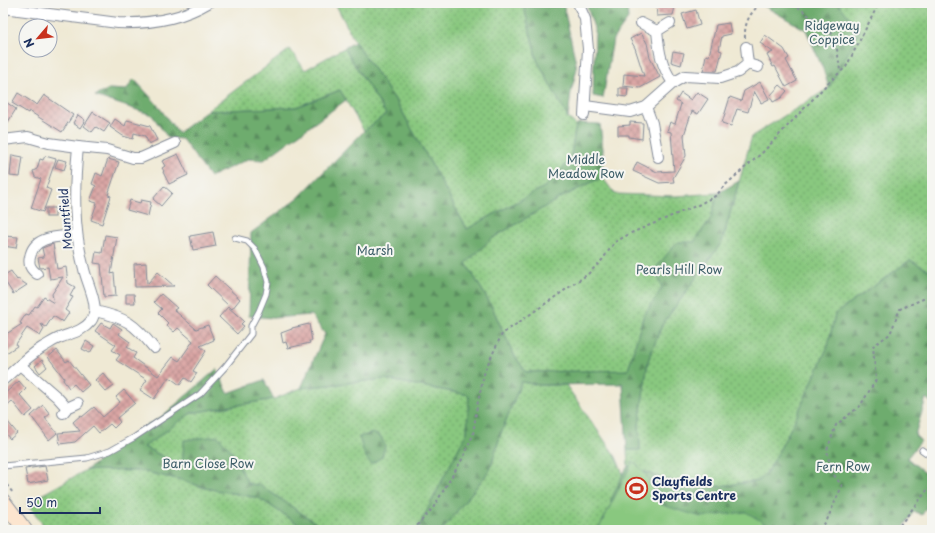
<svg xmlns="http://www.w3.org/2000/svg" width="935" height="533" font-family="'Playpen Sans',sans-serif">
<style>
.grass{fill:url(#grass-dots);stroke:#527c6e}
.forest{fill:url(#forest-firs);stroke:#446e66}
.pitch{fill:#89c87f;stroke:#527c6e}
.building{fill:url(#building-cross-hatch)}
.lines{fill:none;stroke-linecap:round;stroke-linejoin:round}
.lane-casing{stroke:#858c99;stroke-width:7}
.street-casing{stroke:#858c99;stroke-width:12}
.secondary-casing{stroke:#858c99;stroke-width:16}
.path{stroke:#858c99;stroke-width:2;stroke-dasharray:3 3;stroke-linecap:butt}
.lane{stroke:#fff;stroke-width:5}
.street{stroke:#fff;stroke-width:10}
.secondary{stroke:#fce5cf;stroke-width:14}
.labels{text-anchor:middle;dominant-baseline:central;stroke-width:4;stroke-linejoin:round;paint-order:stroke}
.park-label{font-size:12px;fill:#3c5d68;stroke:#f6f6f2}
.street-label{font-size:12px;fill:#1b2f5e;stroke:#f6f6f2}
.poi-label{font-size:12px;font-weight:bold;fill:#1b2f5e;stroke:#f6f6f2;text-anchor:start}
</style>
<defs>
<pattern id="grass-dots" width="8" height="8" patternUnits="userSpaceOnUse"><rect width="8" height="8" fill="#89c87f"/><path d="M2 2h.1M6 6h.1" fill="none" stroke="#6fa36b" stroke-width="1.8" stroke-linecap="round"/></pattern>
<pattern id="forest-firs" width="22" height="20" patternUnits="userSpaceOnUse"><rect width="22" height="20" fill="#6eac6e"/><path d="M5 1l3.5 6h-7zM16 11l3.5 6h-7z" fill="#5a8c5e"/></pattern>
<pattern id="building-cross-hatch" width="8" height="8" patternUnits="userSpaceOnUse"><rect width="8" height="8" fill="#daa6a4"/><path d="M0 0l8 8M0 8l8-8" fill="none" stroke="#b08889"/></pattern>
</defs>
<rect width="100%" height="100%" fill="#f6f6f2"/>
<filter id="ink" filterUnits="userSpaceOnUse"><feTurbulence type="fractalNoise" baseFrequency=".025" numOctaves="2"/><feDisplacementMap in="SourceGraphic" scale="8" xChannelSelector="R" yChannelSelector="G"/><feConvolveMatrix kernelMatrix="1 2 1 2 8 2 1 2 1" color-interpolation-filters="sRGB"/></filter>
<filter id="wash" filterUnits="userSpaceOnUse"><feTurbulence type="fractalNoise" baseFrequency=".012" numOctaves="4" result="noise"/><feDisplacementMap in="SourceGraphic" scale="16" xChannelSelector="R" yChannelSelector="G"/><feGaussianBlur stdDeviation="0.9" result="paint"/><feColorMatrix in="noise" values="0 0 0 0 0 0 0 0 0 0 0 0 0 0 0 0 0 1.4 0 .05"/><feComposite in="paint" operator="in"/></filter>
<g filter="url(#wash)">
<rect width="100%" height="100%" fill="#efe9d4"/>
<g class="grass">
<polygon points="335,3 523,3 537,60 568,118 576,125 570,160 546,186 467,229 398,104 355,42"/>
<polygon points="838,3 932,3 932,272 910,260 835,314 828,346 794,422 770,468 759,481 704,488 668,480 628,466 627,450 640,450 639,425 648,361 662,325 722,242 752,136 829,88 839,62 859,31"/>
<polygon points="344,48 386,114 364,131 340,90 296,107 207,111 290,49 305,70"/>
<polygon points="602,177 615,194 676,196 718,193 711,218 643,317 628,371 526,372 514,355 491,305 466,263 491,239 558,199"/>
<polygon points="384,379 469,395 467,432 417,530 326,530 260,485 248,484 233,453 182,466 144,447 191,413 274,399 301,388"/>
<polygon points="521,382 540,385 566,385 616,457 623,474 611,502 624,509 772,530 442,530 490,470 501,433"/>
<polygon points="86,470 141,471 182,480 205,488 259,498 307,530 47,530 27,503"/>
</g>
<g class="forest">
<polygon points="523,3 563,3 577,68 571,92 568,118 537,60"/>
<polygon points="586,3 627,3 628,19 613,39 603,98 593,96 595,31"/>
<polygon points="759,3 838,3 860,31 829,88 823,69 806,30"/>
<polygon points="355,42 398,104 467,229 546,186 570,160 576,125 579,123 600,124 603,149 602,177 558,199 491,239 466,263 491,305 514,355 526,372 628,370 643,317 662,288 655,269 677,242 694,242 711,218 718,193 739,181 722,242 662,325 648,361 639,425 640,450 627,450 623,384 540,385 521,382 501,433 490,470 442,530 417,530 467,432 469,395 384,379 301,388 325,334 311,315 273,318 249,316 251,233 298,198 364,131 386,114 344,48"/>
<polygon points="134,79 156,103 178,133 207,111 296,107 340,90 346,100 264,160 248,159 210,177 182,139 168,138 152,115 95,96 109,89 126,90"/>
<polygon points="910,260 932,272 932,403 926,398 915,435 921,441 907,458 929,476 932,472 932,498 922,515 914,511 902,530 774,530 722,521 624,509 610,502 623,474 628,466 668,480 704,488 759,481 770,468 794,422 828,346 835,314"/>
<polygon points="217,369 228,393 264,380 274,399 191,413 144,447 182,466 184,440 218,436 233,453 248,484 260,485 326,530 307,530 259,498 205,488 182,480 141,471 86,470 146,426 160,418"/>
<polygon points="373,433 381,437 385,446 382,457 371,464 365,456 359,437"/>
</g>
<polygon class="pitch" points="633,461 644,472 662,505 701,517 746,512 776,530 598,530"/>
<g id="blocks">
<g class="building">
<polygon points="656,3 676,3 673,15 657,16"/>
<polygon points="696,10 700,25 687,29 682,14"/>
<polygon points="729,23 731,34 722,36 719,50 722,51 717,71 703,71 706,55 709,56 716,25"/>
<polygon points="641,33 647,43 650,58 660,77 640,88 623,86 624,74 644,76 635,48 630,39"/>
<polygon points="765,35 784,49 789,58 786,60 797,81 786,87 775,66 773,67 767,55 773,52 760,43"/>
<polygon points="673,51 684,53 681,65 671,62"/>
<polygon points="760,82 769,99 761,103 754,91 748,112 737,109 731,126 722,123 730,97 741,101 744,91"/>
<polygon points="780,85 787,91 781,98 773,102 770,96"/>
<polygon points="619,88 628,88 627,97 619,96"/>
<polygon points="697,92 708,99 698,114 692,111 684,135 686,156 673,178 674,182 659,183 633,171 637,162 657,172 674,171 671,132 667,131 670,122 675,124 681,104 676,101 681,93 691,100"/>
<polygon points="18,93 37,105 44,95 73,115 62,132 29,111 28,113 12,103"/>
<polygon points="3,100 16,109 3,130"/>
<polygon points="93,112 110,123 104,132 96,127 92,132 84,126"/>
<polygon points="78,115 85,120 80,128 73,123"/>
<polygon points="115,119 125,126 127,120 150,126 157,140 149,144 145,136 134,133 133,139 123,136 110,127"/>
<polygon points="630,122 643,123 642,139 629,137 629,135 618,135 618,126 630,125"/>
<polygon points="178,154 188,175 169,184 163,172 164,171 162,168 165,166 162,161"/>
<polygon points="12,155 23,157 20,177 10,176"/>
<polygon points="45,156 56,159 46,188 51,190 43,212 31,208 41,179 35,177 33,171 37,169 40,159 43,160"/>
<polygon points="58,159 67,161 64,170 55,167"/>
<polygon points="108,159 119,162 108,195 111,196 102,224 91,220 97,203 90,201 96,186 92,184 96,173 102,176"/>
<polygon points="164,186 172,193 161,206 153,199"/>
<polygon points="130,200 140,203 141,200 151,202 148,216 127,210"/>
<rect x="46" y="208" width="9" height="9"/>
<polygon points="213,232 216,246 193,250 190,236"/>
<polygon points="105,235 117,237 111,274 114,273 116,296 104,297 101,264 94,263 96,252 102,253"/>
<polygon points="3,236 18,237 16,248 3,246"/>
<polygon points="53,244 57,269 66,267 68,283 75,287 70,296 73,297 65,310 69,313 63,322 53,316 46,327 41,324 44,329 40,336 27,328 16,344 17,346 3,355 3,336 22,324 20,323 26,314 29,315 35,306 37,307 44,297 54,303 52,294 63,277 50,279 48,267 40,268 38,258 44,257 42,248"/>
<polygon points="146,263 147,284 158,272 174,286 135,287 134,264"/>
<polygon points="11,271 17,280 18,279 27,285 13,294 3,278 3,276"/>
<polygon points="215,276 240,299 232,309 207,285"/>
<polygon points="126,294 134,294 135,303 126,303"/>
<polygon points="161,294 177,308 174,310 196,329 208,325 214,340 200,346 206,351 193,371 197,373 191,382 185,378 180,385 169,377 154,399 140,390 147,380 116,360 120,355 112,350 116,345 95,331 101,323 110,328 113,323 122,329 119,334 130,342 127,347 136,353 133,358 158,376 173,357 179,361 193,341 178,328 174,332 166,325 168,323 158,313 162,309 154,302"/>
<polygon points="228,307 244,321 241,324 244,326 237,334 219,317"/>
<polygon points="309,324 312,341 309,341 310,343 288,348 286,342 283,343 281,333 292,329 292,328"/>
<polygon points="86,341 94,346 90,353 82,349"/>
<polygon points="57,350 66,362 69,360 89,385 81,392 74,384 69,388 63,380 64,378 48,357"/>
<polygon points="42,360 47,367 40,373 35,366"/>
<polygon points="103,373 114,386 106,392 95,380"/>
<polygon points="19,381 26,389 20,395 33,410 25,417 12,401 3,409 3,395"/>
<polygon points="124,390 135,403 117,418 120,422 114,428 110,424 99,433 93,426 75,442 60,444 58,433 80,431 73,422 81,415 82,417 94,407 103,417 120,402 116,397"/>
<polygon points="43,405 50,414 45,418 57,433 49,440 31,416"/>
<polygon points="3,416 17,433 10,439 3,431"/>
<polygon points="45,466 48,480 28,484 25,469"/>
</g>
</g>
</g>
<g filter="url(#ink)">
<use href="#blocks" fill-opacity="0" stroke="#858c99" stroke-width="1"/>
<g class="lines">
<defs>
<g id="lane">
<polyline points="922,450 932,457"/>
<polyline points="3,466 87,458 110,451 135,437 200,394 225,367 251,334 251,326 259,311 266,294 268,282 264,267 255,249 247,241 235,238"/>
</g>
<g id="street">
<polyline points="578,3 585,19 588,49 584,115"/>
<path d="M3,8L118,23C149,24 181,19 208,3"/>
<polyline points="641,23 657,31"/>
<polyline points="746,47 748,64"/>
<polyline points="673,83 685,76 720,78 738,72 748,64 758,67"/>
<path d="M585,106L630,112L646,107L673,83C661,65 659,52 657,31L670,23"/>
<polyline points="646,107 652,123 658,157"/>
<path d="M3,140L28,137L49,143L78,147C74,188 73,228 84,269C87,284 101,307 91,321C83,331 72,333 62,337C55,339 49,344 43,347C28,356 16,369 3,380"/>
<polyline points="78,147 107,150 133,158 141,158 175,143"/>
<path d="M37,274C31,269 28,265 30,257C34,235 58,237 77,235"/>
<path d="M95,311C126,318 134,323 154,348"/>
<polyline points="20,365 57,397 67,408 63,413"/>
<polyline points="67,408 78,403"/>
</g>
<polyline id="secondary" points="3,501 25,530"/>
</defs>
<use href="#lane" class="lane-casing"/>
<use href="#street" class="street-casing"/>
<use href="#secondary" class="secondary-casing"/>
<g class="path">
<path d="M793,3C798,7 803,11 808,15C812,18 818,19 822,22C837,33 838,55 840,71"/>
<path d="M745,38C744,23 750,12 762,3"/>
<polyline points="3,480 13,493"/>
<polyline points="413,530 433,508 464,456 473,435 477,406 485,370 502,334 588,274 602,260 615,242 631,233 698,205 717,195 723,187 763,152 829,82 846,67 879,3"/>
<polyline points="820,530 827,520 842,486 831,471 827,450 836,425 860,406 876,380 873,346 890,334 900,309 923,299 932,298"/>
<polyline points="896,530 932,484"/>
</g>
<use href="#lane" class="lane"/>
<use href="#street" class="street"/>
<use href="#secondary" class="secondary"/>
</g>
</g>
<defs>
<symbol id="stadium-ring" viewBox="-11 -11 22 22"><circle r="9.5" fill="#f6f6f2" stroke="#c8321e" stroke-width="1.5"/><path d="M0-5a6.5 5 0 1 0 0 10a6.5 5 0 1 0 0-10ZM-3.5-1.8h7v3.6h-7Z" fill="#c8321e"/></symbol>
</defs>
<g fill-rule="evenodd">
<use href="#stadium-ring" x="624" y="476" width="25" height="25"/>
</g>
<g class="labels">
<g class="park-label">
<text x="832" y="25">Ridgeway<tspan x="832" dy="14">Coppice</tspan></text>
<text x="586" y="159">Middle<tspan x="586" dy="14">Meadow Row</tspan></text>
<text x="375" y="250">Marsh</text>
<text x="679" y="269">Pearls Hill Row</text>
<text x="208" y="463">Barn Close Row</text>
<text x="843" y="466">Fern Row</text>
</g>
<g class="street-label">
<text transform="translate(65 219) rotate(-94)">Mountfield</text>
</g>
<g class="poi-label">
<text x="652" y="481">Clayfields<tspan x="652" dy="14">Sports Centre</tspan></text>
</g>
</g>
<rect width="935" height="533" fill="none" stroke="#f6f6f2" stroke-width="16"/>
<g transform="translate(38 38) rotate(242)"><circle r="19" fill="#f6f6f2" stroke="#9ea6b7"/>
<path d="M0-3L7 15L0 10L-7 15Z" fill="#c8321e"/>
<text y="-6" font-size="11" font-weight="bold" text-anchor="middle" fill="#1b2f5e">N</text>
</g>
<path d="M20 507v6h80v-6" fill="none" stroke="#1b2f5e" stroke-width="2"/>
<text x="26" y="507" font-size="12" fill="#1b2f5e" stroke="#f6f6f2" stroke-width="3" paint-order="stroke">50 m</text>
</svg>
